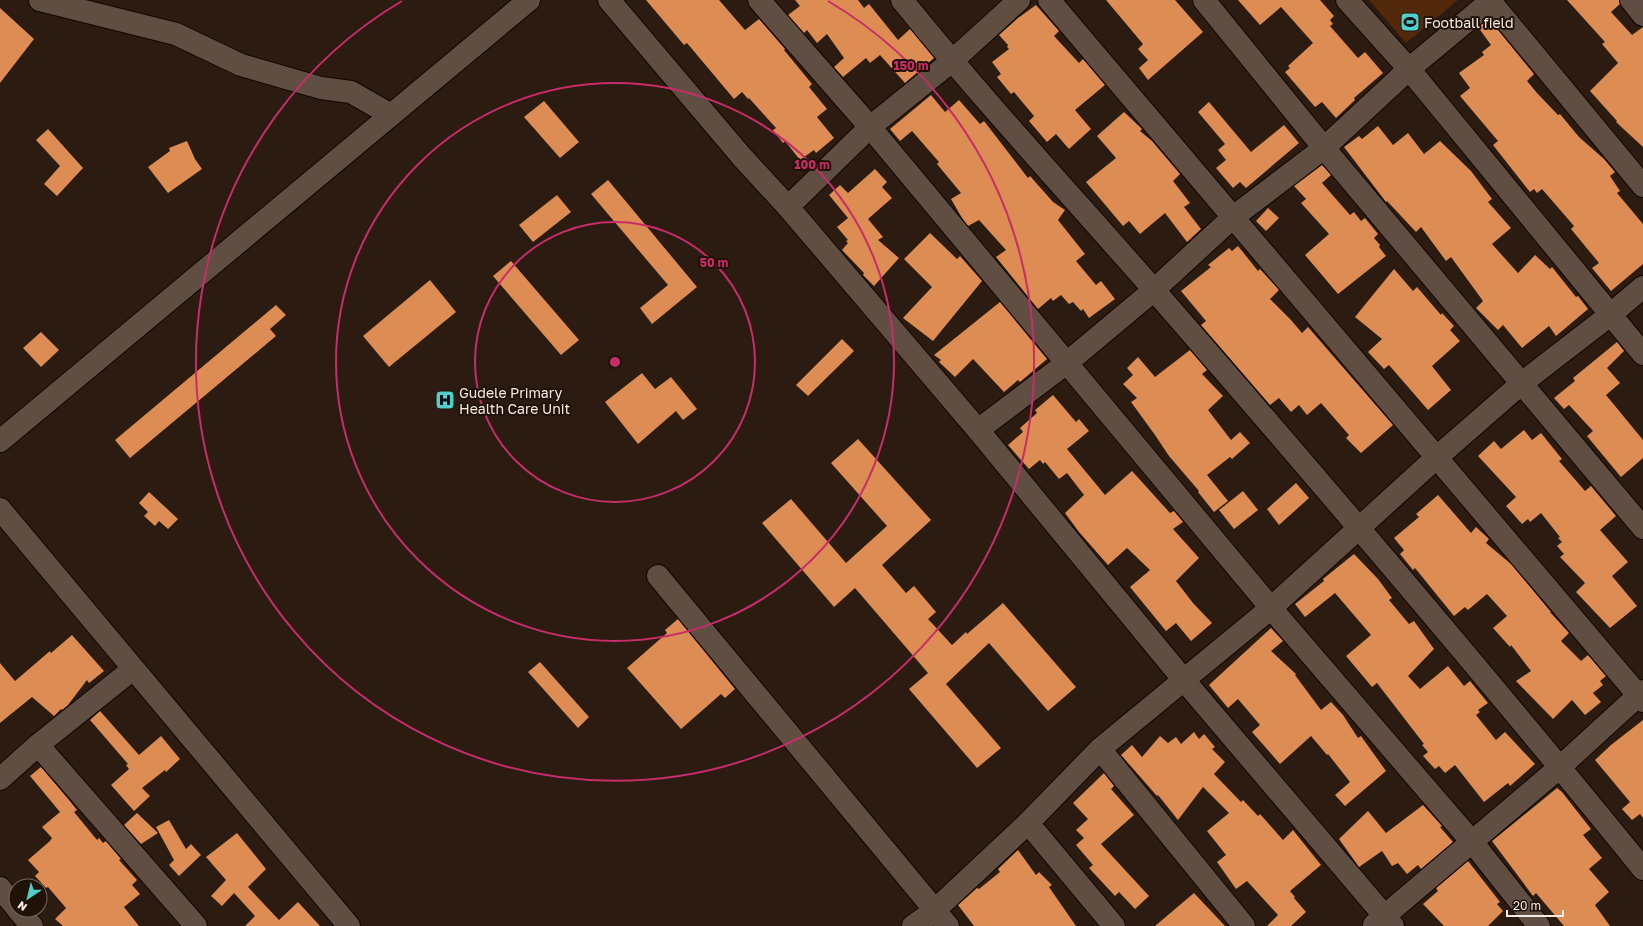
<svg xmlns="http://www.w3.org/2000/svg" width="1643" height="926" font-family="'Golos Text',sans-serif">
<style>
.green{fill:#522a0b}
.building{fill:#dd8d53}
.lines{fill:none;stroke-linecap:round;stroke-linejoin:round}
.minor-casing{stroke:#120601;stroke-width:24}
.minor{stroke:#604e42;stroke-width:22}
.ring{fill:none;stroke:#c72d69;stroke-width:2}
.labels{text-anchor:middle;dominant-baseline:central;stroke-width:4;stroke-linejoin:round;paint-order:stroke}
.poi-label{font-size:14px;fill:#f7ece5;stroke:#211208;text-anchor:start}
.centre{fill:#c72d69;stroke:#211208;stroke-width:2}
.ring-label{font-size:12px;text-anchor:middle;font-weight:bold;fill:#c72d69;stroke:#211208;stroke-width:4;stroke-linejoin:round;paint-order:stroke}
</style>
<rect width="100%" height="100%" fill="#2b1b10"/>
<polygon class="green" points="1369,0 1458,0 1406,43"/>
<g class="building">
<polygon points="646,0 719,0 745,30 759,19 785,49 784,50 812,84 809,87 827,109 817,117 834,138 816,153 814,150 800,160 785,141 783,143 773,130 776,128 749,98 748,99 742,92 734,99 687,43 684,45"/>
<polygon points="795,0 858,0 864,8 869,4 898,40 910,29 934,58 905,83 880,55 870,63 866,58 843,77 834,67 844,58 827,34 817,43 807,30 804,33 788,15 800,6"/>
<polygon points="1106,0 1175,0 1203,32 1148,80 1139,68 1148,60 1138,49 1143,44"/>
<polygon points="1238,0 1320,0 1334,16 1330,20 1333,24 1330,26 1358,58 1365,52 1383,73 1354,98 1355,100 1336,118 1322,102 1315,107 1285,72 1290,68 1288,66 1313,43 1281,7 1260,25"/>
<polygon points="1567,0 1619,0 1620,4 1611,12 1632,35 1643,27 1643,147 1616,122 1617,121 1590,91 1618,63 1602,44 1605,42"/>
<polygon points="1036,5 1059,31 1054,36 1079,63 1083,59 1105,85 1075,110 1091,129 1069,149 1056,134 1047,142 1029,121 1034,116 1014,92 1011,94 997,77 1001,74 992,62 1009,49 1007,47 1008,45 999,35 1018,18"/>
<polygon points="0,8 34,39 0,83"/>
<polygon points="1489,19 1534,74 1527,81 1537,93 1558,115 1560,114 1579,137 1604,159 1615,172 1610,176 1620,191 1617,193 1643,224 1643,264 1611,291 1592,268 1599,263 1571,229 1574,226 1542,189 1537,193 1534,189 1530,192 1493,145 1498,141 1460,96 1470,88 1459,73 1484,55 1482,52 1491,45 1478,27"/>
<polygon points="931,95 945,112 959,100 980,124 984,121 1028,178 1030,176 1053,202 1065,210 1058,220 1085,254 1076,261 1096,285 1101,281 1115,299 1089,318 1083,309 1081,311 1073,302 1069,304 1061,295 1053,301 1051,298 1038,309 996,257 1006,250 979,220 968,226 962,218 951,199 961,193 937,164 939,162 912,131 900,141 890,129"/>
<polygon points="544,101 579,142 560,158 524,117"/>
<polygon points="1209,102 1251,152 1284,125 1299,143 1246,188 1240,182 1233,188 1216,168 1226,160 1218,150 1225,144 1198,112"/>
<polygon points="1124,112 1140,127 1142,129 1140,131 1152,141 1180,174 1173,181 1190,203 1184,207 1201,229 1187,242 1165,213 1140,234 1129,221 1123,226 1086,182 1116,158 1097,136"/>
<polygon points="1378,126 1393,145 1408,133 1424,154 1440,141 1471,171 1492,199 1488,202 1511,228 1492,244 1518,273 1535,255 1550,269 1552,267 1576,297 1578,296 1588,309 1556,336 1549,326 1522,348 1503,325 1498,330 1476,308 1483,301 1451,257 1446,261 1421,227 1416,232 1387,201 1386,202 1344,147 1359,136 1362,139"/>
<polygon points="48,129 83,168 57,196 44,184 60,166 36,140"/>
<polygon points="187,141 195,159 202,169 168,193 148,167 170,151 169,148"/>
<polygon points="1322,165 1331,175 1322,183 1350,215 1354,212 1361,221 1365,218 1378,234 1374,238 1380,245 1379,247 1386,256 1338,294 1305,255 1329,234 1301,203 1306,199 1294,186"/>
<polygon points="875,169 887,182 882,187 892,198 868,219 883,237 878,240 899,258 874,286 863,275 864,273 842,250 848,243 846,241 848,240 837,227 848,218 829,195 840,185 848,193"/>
<polygon points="608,180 697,287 652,324 640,308 668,285 591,194"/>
<polygon points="557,195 571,212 533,242 519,225"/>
<polygon points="1268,208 1279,218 1266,231 1256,221"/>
<polygon points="930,233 957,259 960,256 982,281 933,341 903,318 932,287 904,259"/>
<polygon points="1238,246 1258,271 1260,269 1279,290 1270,299 1291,320 1302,333 1308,327 1393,425 1361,453 1346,438 1349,435 1321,403 1307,415 1299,405 1291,412 1279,398 1270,405 1201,325 1206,321 1181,291 1211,267 1208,265 1229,248 1232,251"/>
<polygon points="511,261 579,340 561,355 493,276"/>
<polygon points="1394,269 1413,291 1417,287 1441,315 1442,313 1454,326 1450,330 1460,341 1432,366 1451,390 1428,410 1389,365 1384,369 1368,352 1382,339 1355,317"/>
<polygon points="430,280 456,312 389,367 363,336"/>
<polygon points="1000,302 1047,359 1020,382 1018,380 1004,392 973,359 955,377 939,362 941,360 934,355"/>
<polygon points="276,305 286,315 270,329 276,336 130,458 115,440"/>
<polygon points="41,332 59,350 41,367 23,348"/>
<polygon points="842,339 854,351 808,396 796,385"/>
<polygon points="1617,342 1624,351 1607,368 1620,383 1606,395 1643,440 1643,458 1621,477 1587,436 1593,431 1569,405 1564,409 1554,398 1575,381 1573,378"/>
<polygon points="1190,350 1207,370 1202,374 1223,396 1208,410 1231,440 1240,432 1250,443 1232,459 1230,457 1207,475 1228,501 1214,512 1198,492 1199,491 1169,456 1155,435 1131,402 1137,398 1123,384 1133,375 1127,368 1138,357 1155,377"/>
<polygon points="642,373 655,389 671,377 697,409 683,420 676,411 638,444 605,402"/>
<polygon points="1053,395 1076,422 1079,419 1089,431 1067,449 1105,495 1132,471 1170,513 1174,511 1183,522 1173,529 1199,558 1176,581 1193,603 1212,623 1191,641 1176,623 1166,631 1130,587 1150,570 1127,548 1108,565 1079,532 1065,513 1084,495 1067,473 1059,479 1045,462 1043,464 1040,460 1029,469 1008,445 1023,432 1020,428 1037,413 1035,410"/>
<polygon points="1524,430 1532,440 1541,433 1562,459 1559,461 1585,491 1591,486 1616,516 1600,530 1628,562 1612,576 1637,606 1610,628 1576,592 1585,583 1560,557 1564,554 1557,546 1562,542 1558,538 1560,537 1541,513 1530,522 1528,519 1522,524 1506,506 1516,497 1478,456 1494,441 1501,449"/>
<polygon points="858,439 931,520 882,565 906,593 914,586 936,612 928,619 952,645 966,632 967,634 1003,603 1076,687 1048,711 989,643 946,684 1001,748 977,768 909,689 928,673 855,588 834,607 762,523 791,499 846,563 887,526 831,463"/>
<polygon points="1296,483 1309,498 1279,525 1267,509"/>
<polygon points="1243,491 1258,510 1234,529 1219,510"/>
<polygon points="149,492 178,519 168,529 159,521 155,526 144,516 148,512 139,503"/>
<polygon points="1438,495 1471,533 1476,527 1489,539 1486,543 1511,564 1551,612 1550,612 1569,633 1561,641 1581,661 1588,655 1606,676 1600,681 1603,685 1593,693 1601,702 1585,715 1572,700 1553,719 1516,681 1531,671 1511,645 1510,647 1493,628 1507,616 1487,594 1468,610 1465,607 1454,616 1415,568 1413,570 1400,554 1404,550 1394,538 1419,517 1416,514"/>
<polygon points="1354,554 1378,579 1392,598 1389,600 1409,624 1414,621 1434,649 1408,676 1420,689 1448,666 1464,686 1470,681 1488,703 1478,710 1480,712 1476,715 1496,740 1505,732 1535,764 1510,786 1508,783 1484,802 1455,765 1445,773 1439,766 1435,769 1423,756 1428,752 1422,745 1424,744 1377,683 1372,687 1346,656 1371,635 1335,593 1305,617 1295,604 1324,581 1323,579"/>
<polygon points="678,619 735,689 725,698 721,694 681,729 627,668 667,633 665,630"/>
<polygon points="1271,628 1283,641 1271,651 1296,674 1295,675 1321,710 1331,702 1343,715 1358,738 1361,736 1386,771 1345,806 1335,795 1350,782 1328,754 1327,755 1311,736 1280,764 1252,732 1260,725 1238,699 1228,708 1209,685"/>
<polygon points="72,635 104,671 89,683 87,680 68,705 62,710 61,709 54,716 32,697 0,723 0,663 15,681 50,651 51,653"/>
<polygon points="540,662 589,717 578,728 528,672"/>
<polygon points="100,711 139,755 161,736 180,759 166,772 165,770 142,788 150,796 134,811 111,785 129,769 126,765 128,764 90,720"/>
<polygon points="1643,720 1643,818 1640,814 1632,820 1622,809 1630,802 1595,760 1611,745"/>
<polygon points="1194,732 1199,739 1204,734 1215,747 1212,749 1225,762 1214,774 1241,802 1243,800 1258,816 1260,814 1283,840 1293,830 1321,865 1290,891 1295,897 1294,898 1306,912 1291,926 1267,926 1278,915 1247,881 1236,889 1217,862 1226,855 1207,831 1229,813 1203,787 1178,820 1158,795 1157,796 1121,755 1132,745 1142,757 1160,736 1168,743 1176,737 1181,744"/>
<polygon points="41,767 69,800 77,810 74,812 97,840 99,838 103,843 106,841 121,859 119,860 137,880 132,885 140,894 124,907 139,926 63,926 55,919 66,908 48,887 46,888 35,876 39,872 28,860 50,841 52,838 42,827 60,812 30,776"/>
<polygon points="1104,773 1114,786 1111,789 1134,815 1101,844 1149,896 1135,909 1119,892 1115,896 1089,868 1093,865 1076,845 1084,838 1076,830 1088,819 1073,803"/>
<polygon points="1557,788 1562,792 1591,829 1583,835 1602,858 1589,869 1609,892 1595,905 1610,926 1564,926 1536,893 1533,896 1492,841"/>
<polygon points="1423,805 1442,826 1440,827 1453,842 1421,869 1418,865 1407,874 1398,863 1392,866 1382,851 1359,867 1339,839 1368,811 1386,833"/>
<polygon points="137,813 158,833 141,844 124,825"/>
<polygon points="169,820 186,849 191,844 201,855 179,876 169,865 174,860 156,827"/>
<polygon points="237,833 266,869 248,887 279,920 298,902 320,926 245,926 255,916 234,893 222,906 211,896 226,880 206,857"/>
<polygon points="1018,850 1036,875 1039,872 1052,885 1049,887 1076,926 974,926 958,905 977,888 979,889 1000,872 998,869"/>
<polygon points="1468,861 1500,902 1497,904 1503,911 1488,926 1444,926 1423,904 1438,891 1436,888"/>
<polygon points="1194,893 1225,926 1155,926"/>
</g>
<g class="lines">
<defs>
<g id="minor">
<polyline points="40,0 176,34 241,65 321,88 351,92 391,115"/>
<polyline points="609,0 742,157 788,207 978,430 1183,679 1393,926"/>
<polyline points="759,0 870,127 1271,608 1473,843 1539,926"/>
<path d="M902,0C983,100 1070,194 1154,290C1320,481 1484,673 1643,869"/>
<polyline points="1049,0 1643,701"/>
<polyline points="1204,0 1324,148 1643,528"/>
<polyline points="1347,0 1409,69 1643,354"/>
<polyline points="1631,0 1643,15"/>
<polyline points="1490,1 1643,186"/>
<polyline points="788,207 870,127 952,61 1019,0"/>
<polyline points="978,430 1068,362 1154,290 1232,218 1324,148 1409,69 1492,0"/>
<polyline points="0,441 529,0"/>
<polyline points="0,509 349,926"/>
<polyline points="658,576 948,926"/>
<polyline points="38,745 196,926"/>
<polyline points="1100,749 1244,926"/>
<polyline points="0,779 38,745 133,669"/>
<polyline points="1028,823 1114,926"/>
<polyline points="0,888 16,907"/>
<polyline points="18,910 32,926"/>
<polyline points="1374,925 1560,767 1643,691"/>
<polyline points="913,926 934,911 1028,823 1100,749 1271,608 1436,458 1522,383 1610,315 1643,287"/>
</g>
</defs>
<use href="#minor" class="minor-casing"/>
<use href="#minor" class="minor"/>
</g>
<g class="ring">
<circle cx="615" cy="362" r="140"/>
<circle cx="615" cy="362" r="279"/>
<path d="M828 1A419 419 0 1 1 402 1"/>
</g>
<defs>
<symbol id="stadium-square" viewBox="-11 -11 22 22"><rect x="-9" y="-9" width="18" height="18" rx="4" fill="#53cdcb" stroke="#211208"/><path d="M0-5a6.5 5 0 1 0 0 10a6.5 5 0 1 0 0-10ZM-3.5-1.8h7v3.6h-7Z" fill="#111"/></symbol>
<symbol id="hospital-square" viewBox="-11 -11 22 22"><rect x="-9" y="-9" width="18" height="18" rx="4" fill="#53cdcb" stroke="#211208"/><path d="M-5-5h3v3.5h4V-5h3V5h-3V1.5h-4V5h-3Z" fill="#111"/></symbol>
</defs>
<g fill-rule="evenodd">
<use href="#stadium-square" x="1399" y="11" width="22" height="22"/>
<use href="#hospital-square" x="434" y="389" width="22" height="22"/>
</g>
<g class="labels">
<g class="poi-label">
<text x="1424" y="22">Football field</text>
<text x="459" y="392">Gudele Primary<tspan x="459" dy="16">Health Care Unit</tspan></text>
</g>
</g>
<circle cx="615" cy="362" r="6" class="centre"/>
<g class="ring-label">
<text x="911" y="70">150 m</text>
<text x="812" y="169">100 m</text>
<text x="714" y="267">50 m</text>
</g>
<g transform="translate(28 898) rotate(215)"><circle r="19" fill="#211208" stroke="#776960"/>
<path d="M0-3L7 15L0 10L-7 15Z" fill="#53cdcb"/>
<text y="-6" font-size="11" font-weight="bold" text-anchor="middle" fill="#f7ece5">N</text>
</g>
<path d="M1507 910v6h56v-6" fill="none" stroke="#f7ece5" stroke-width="2"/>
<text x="1513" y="910" font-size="12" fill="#f7ece5" stroke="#211208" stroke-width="3" paint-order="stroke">20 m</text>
</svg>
